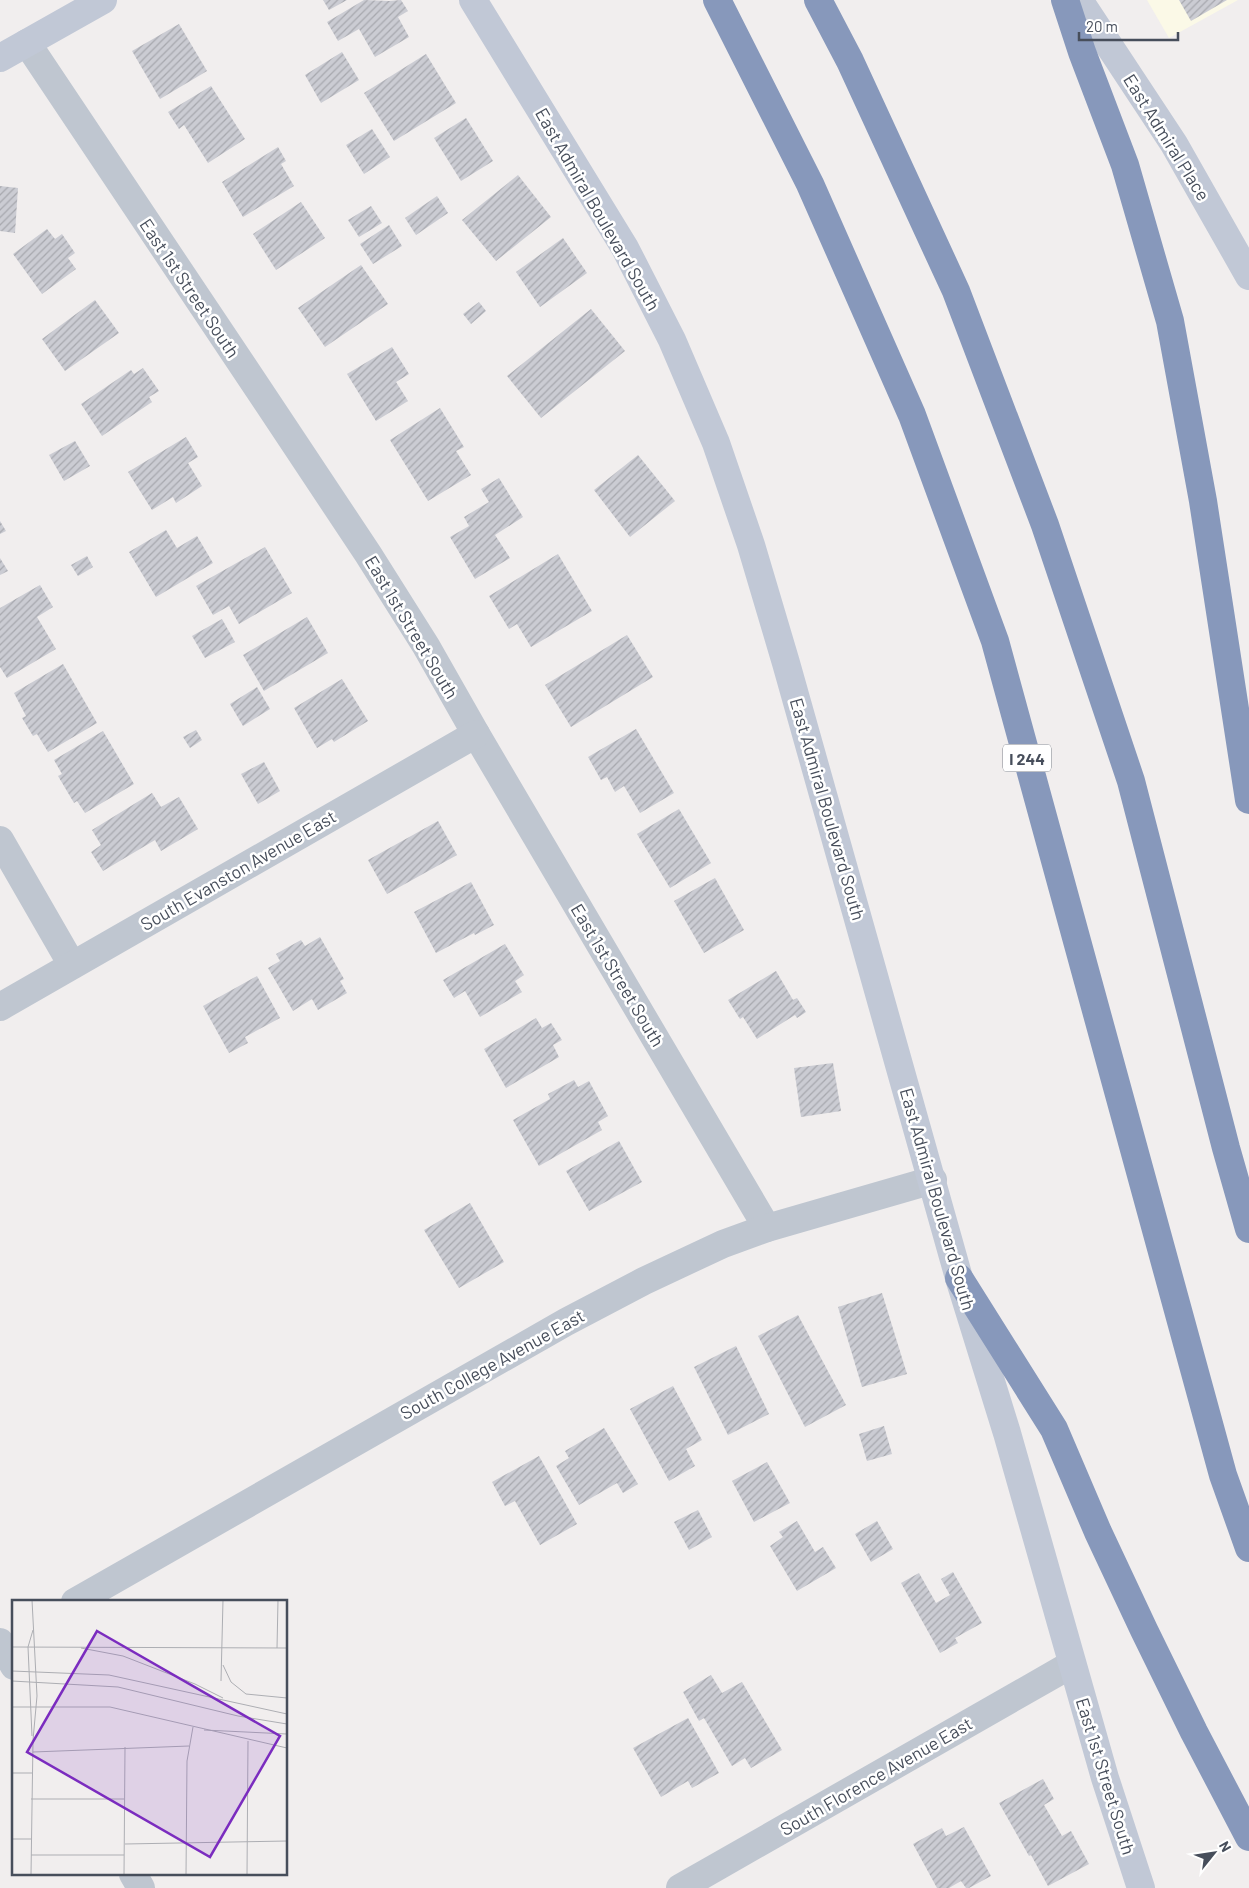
<svg xmlns="http://www.w3.org/2000/svg" width="1249" height="1888" font-family="Barlow,sans-serif">
<style>
.commercial{fill:#fbf9e7}
.building{fill:url(#building-hatch)}
.lines{fill:none;stroke-linecap:round;stroke-linejoin:round}
.street{stroke:#bfc6d0;stroke-width:28}
.secondary{stroke:#c1c8d6;stroke-width:28}
.highway{stroke:#8798bb;stroke-width:28}
.labels{text-anchor:middle;dominant-baseline:central;stroke-width:5;stroke-linejoin:round;paint-order:stroke}
.shield{fill:#fff;stroke:#7e838c;stroke-width:1}
.shield-label{font-size:16px;font-weight:bold;fill:#474e5b}
.street-label{font-size:18px;fill:#474e5b;stroke:#fff}
.inset-road{fill:none;stroke:#adaeb3;stroke-width:1}
.view{fill:#7b2cbf;fill-opacity:0.15;stroke:#7b2cbf;stroke-width:2.5}
.inset-edge{fill:none;stroke:#474e5b;stroke-width:2.5}
</style>
<defs>
<pattern id="building-hatch" width="6" height="6" patternUnits="userSpaceOnUse" patternTransform="scale(1.25)"><rect width="6" height="6" fill="#cbccd3"/><path d="M-1 1l2-2M0 6l6-6M5 7l2-2" fill="none" stroke="#a7a8ae"/></pattern>
</defs>
<rect width="100%" height="100%" fill="#f1eeee"/>
<polygon class="commercial" points="1147,0 1238,0 1169,38"/>
<g class="building">
<polygon points="323,0 347,0 329,10"/>
<polygon points="364,0 389,1 401,0 408,11 398,17 409,37 375,57 359,29 338,41 327,22"/>
<polygon points="1179,0 1227,0 1191,21"/>
<polygon points="179,24 207,71 160,99 132,51"/>
<polygon points="342,52 359,80 321,103 305,75"/>
<polygon points="426,54 456,103 394,141 364,93"/>
<polygon points="211,86 245,139 208,163 184,125 179,129 168,112"/>
<polygon points="466,118 493,161 461,181 434,138"/>
<polygon points="372,129 390,157 364,174 346,145"/>
<polygon points="278,147 286,161 281,164 294,186 243,217 222,182"/>
<polygon points="518,175 551,217 496,261 462,220"/>
<polygon points="0,186 18,188 15,233 0,231"/>
<polygon points="437,196 448,213 416,235 405,218"/>
<polygon points="301,202 325,238 276,270 253,234"/>
<polygon points="371,206 382,223 359,237 348,220"/>
<polygon points="389,225 402,246 373,264 360,244"/>
<polygon points="47,229 55,239 62,234 75,253 68,258 76,269 42,294 13,254"/>
<polygon points="563,238 587,273 540,307 516,272"/>
<polygon points="361,265 388,304 325,347 298,308"/>
<polygon points="95,300 119,333 65,371 42,339"/>
<polygon points="479,302 486,311 471,324 463,314"/>
<polygon points="591,309 625,351 541,418 507,376"/>
<polygon points="392,347 409,374 396,382 408,401 376,421 347,374"/>
<polygon points="143,368 159,391 149,397 152,402 102,436 81,404 131,370 134,374"/>
<polygon points="440,408 464,447 456,451 471,475 428,501 390,440"/>
<polygon points="186,437 198,457 188,463 202,486 176,503 173,497 152,510 128,472"/>
<polygon points="75,441 90,466 64,481 49,455"/>
<polygon points="638,455 675,501 630,537 594,490"/>
<polygon points="499,478 523,517 495,535 510,558 475,579 450,537 469,526 464,517 489,502 481,489"/>
<polygon points="0,521 6,531 0,534"/>
<polygon points="166,530 177,548 197,536 213,563 156,597 129,552"/>
<polygon points="265,547 292,593 239,624 229,606 213,615 196,586"/>
<polygon points="558,554 592,611 531,647 517,624 509,629 489,596"/>
<polygon points="87,556 93,567 78,576 71,565"/>
<polygon points="0,558 8,571 0,575"/>
<polygon points="40,585 53,607 37,617 56,649 7,678 0,667 0,608"/>
<polygon points="307,617 328,653 264,691 243,655"/>
<polygon points="222,619 235,642 205,658 192,636"/>
<polygon points="627,635 653,677 571,727 545,685"/>
<polygon points="63,664 97,723 48,752 37,734 33,736 22,718 26,716 14,693"/>
<polygon points="342,679 368,721 334,742 332,739 317,748 294,708"/>
<polygon points="257,687 270,709 243,726 230,704"/>
<polygon points="636,729 674,793 640,813 624,786 615,792 607,777 601,780 588,757"/>
<polygon points="196,730 202,740 190,748 183,737"/>
<polygon points="103,731 134,784 85,813 77,801 74,803 58,776 62,774 54,760"/>
<polygon points="264,762 280,791 258,804 241,774"/>
<polygon points="152,793 161,807 179,797 198,829 161,851 155,840 103,871 91,852 101,845 92,830"/>
<polygon points="679,809 711,863 670,888 637,834"/>
<polygon points="438,821 457,855 387,894 368,860"/>
<polygon points="715,878 744,930 704,953 674,901"/>
<polygon points="471,882 494,925 475,935 474,933 436,953 414,912"/>
<polygon points="320,937 344,979 340,981 347,993 318,1010 312,999 293,1011 268,968 280,961 276,954 301,940 305,946"/>
<polygon points="505,944 524,975 515,981 522,992 480,1017 465,991 454,998 443,980"/>
<polygon points="776,971 793,1000 797,998 806,1012 797,1018 795,1015 757,1039 743,1017 740,1019 728,1000"/>
<polygon points="257,976 280,1018 245,1037 248,1043 229,1053 203,1006"/>
<polygon points="536,1018 542,1028 551,1023 562,1040 553,1045 559,1057 506,1088 484,1049"/>
<polygon points="833,1063 841,1111 801,1117 794,1068"/>
<polygon points="574,1080 578,1087 589,1081 608,1116 598,1122 602,1130 539,1166 513,1120 550,1099 548,1094"/>
<polygon points="619,1141 642,1182 589,1211 566,1171"/>
<polygon points="470,1203 504,1262 459,1288 424,1230"/>
<polygon points="882,1293 907,1374 862,1387 838,1307"/>
<polygon points="798,1315 846,1405 805,1427 758,1336"/>
<polygon points="736,1346 769,1414 728,1435 694,1367"/>
<polygon points="673,1386 702,1440 686,1449 695,1466 669,1481 630,1409"/>
<polygon points="884,1426 892,1454 867,1461 859,1434"/>
<polygon points="604,1428 638,1484 623,1493 617,1483 579,1505 556,1466 569,1458 565,1451"/>
<polygon points="539,1456 577,1524 540,1545 515,1501 505,1506 492,1482"/>
<polygon points="767,1462 790,1503 754,1522 732,1481"/>
<polygon points="698,1510 712,1537 689,1550 674,1522"/>
<polygon points="797,1521 815,1552 823,1547 836,1568 797,1591 770,1546 783,1537 779,1532"/>
<polygon points="877,1521 893,1549 871,1562 855,1534"/>
<polygon points="953,1572 982,1623 955,1638 958,1643 940,1653 901,1583 919,1573 936,1603 950,1595 941,1579"/>
<polygon points="711,1675 722,1693 742,1682 782,1750 751,1768 745,1758 732,1766 704,1718 699,1721 683,1692"/>
<polygon points="688,1718 719,1773 692,1788 688,1781 661,1797 633,1748"/>
<polygon points="1043,1779 1054,1799 1044,1805 1062,1836 1071,1831 1089,1864 1048,1886 1031,1855 1029,1856 999,1803"/>
<polygon points="964,1827 991,1876 969,1888 966,1888 961,1881 949,1888 937,1888 913,1844 942,1828 946,1836"/>
</g>
<g class="lines">
<g class="street">
<polyline points="27,43 269,405 368,554 426,646 476,734 767,1228"/>
<polyline points="0,840 72,965"/>
<polyline points="0,1007 476,734"/>
<polyline points="75,1602 566,1322 644,1281 723,1244 767,1228 933,1180"/>
<polyline points="0,1642 14,1666"/>
<polyline points="133,1874 141,1888"/>
<polyline points="680,1888 1072,1664"/>
</g>
<g class="secondary">
<polyline points="473,0 625,248 672,340 716,443 751,545 786,663 959,1278 1007,1433 1105,1778 1141,1888"/>
<polyline points="1079,0 1174,144 1249,276"/>
<polyline points="0,58 103,0"/>
</g>
<g class="highway">
<polyline points="717,0 810,184 912,415 995,641 1223,1475 1249,1548"/>
<polyline points="818,0 850,61 956,291 1045,525 1131,781 1226,1148 1249,1229"/>
<polyline points="1065,0 1082,52 1125,165 1170,321 1203,501 1249,800"/>
<polyline points="959,1278 1054,1429 1098,1532 1144,1630 1194,1732 1249,1837"/>
</g>
</g>
<g class="labels">
<rect class="shield" x="1003" y="744.5" width="48" height="27" rx="4"/>
<g class="shield-label">
<text x="1027" y="758">I 244</text>
</g>
<g class="street-label">
<text transform="translate(1167 137) rotate(58)">East Admiral Place</text>
<text transform="translate(598 209) rotate(60)">East Admiral Boulevard South</text>
<text transform="translate(190 288) rotate(56)">East 1st Street South</text>
<text transform="translate(412 627) rotate(59)">East 1st Street South</text>
<text transform="translate(828 809) rotate(74)">East Admiral Boulevard South</text>
<text transform="translate(238 870) rotate(-30)">South Evanston Avenue East</text>
<text transform="translate(618 975) rotate(59)">East 1st Street South</text>
<text transform="translate(938 1199) rotate(74)">East Admiral Boulevard South</text>
<text transform="translate(492 1364) rotate(-29)">South College Avenue East</text>
<text transform="translate(876 1776) rotate(-30)">South Florence Avenue East</text>
<text transform="translate(1106 1776) rotate(73)">East 1st Street South</text>
</g>
</g>
<g transform="translate(12 1600)">
<rect width="275" height="275" fill="#f1eeee"/>
<path class="inset-road" d="M0,47L275,48M69,48L111,56L183,84L211,98M265,48L266,0M211,65L219,82L234,94L275,98M0,71L97,75L275,114M0,81L106,87L226,116L275,124M209,81L211,0M0,107H98L275,148M192,130L275,134M20,136L16,47L21,30M21,152L177,146M0,173H20M19,199H112M0,239H19M113,244L275,241M19,255H112M19,275L21,140L25,96L20,0M112,275L113,147M174,275L175,161L181,127M235,275L236,141"/>
<path class="view" d="M85,31L268,136L198,257L15,152Z"/>
<rect width="275" height="275" class="inset-edge"/>
</g>
<g transform="translate(1214 1853) rotate(60)" stroke="#ffffff" stroke-width="4" paint-order="stroke">
<path d="M0-4L9 19L0 12L-9 19Z" fill="#474e5b"/>
<text y="-8" font-size="14" font-weight="bold" text-anchor="middle" fill="#474e5b">N</text>
</g>
<path d="M1079 32v8h99v-8" fill="none" stroke="#474e5b" stroke-width="2.5"/>
<text x="1086" y="32" font-size="15" fill="#474e5b" stroke="#ffffff" stroke-width="4" paint-order="stroke">20 m</text>
</svg>
